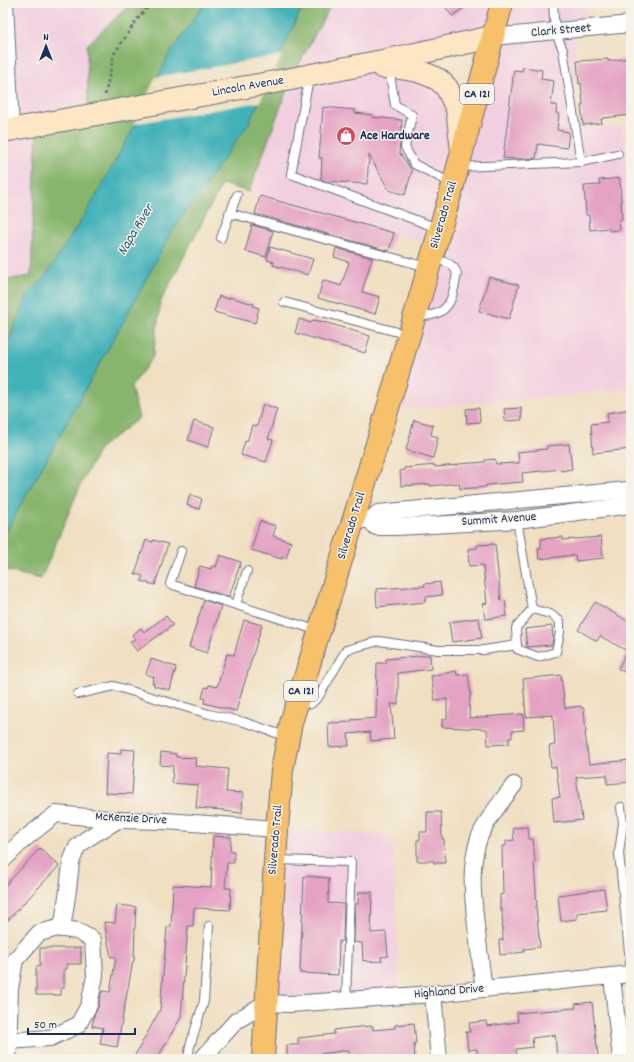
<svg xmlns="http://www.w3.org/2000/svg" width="634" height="1062" font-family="Dekko,sans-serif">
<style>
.built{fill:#f2cfe0;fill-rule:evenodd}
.forest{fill:#88b56e;stroke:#527266}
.water{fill:#42b2b9;stroke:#2e708c}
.pier{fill:#f0dfc1}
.building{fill:#e5a3c3}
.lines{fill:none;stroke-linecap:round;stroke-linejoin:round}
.service-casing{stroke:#666d81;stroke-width:10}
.minor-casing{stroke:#666d81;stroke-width:18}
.secondary-casing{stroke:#666d81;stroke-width:24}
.primary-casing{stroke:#666d81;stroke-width:24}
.path{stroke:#666d81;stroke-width:2.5;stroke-dasharray:3 3;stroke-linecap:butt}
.service{stroke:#fff;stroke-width:8}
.minor{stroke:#fff;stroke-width:16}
.secondary{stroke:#fce6c4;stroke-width:22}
.primary{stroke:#f7c06b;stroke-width:22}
.labels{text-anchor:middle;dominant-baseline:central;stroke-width:3;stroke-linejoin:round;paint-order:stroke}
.shield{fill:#f7f3e8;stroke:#5d6a87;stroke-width:1}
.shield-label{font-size:12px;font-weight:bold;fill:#1b2f5e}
.street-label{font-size:13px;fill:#1b2f5e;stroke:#f7f3e8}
.poi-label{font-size:13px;font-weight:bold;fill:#1b2f5e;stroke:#f7f3e8;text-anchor:start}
.water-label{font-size:14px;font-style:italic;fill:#275679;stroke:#f7f3e8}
</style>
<rect width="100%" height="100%" fill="#f7f3e8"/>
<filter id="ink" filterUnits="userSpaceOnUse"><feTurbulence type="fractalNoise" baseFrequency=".025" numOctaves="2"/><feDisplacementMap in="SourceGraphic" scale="8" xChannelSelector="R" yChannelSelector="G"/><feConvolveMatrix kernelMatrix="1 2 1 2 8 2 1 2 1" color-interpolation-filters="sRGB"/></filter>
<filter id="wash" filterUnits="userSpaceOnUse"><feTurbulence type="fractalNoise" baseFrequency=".012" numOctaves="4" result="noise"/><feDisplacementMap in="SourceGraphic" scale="16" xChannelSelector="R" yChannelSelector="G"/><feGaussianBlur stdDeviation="0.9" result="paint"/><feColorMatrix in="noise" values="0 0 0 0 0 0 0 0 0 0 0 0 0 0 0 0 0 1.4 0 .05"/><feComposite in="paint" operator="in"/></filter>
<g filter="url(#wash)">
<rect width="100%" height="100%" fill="#f0dfc1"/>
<g class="built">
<polygon points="3,3 131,3 87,45 88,116 37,125 31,276 3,280"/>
<path d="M332,3H585L588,28L575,30V128L623,127L631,230V389L387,411L435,246L394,233L250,192L291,79ZM492,37L462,149L457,109L418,71L397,58Z"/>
<polygon points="277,829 392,835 400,996 266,1003"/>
</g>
<g class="forest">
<polygon points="131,3 205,3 169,55 143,106 133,129 92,203 45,277 28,294 11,335 3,353 3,280 31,276 37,125 88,115 87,45"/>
<polygon points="304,3 332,3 291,79 249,192 222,184 161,301 153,357 131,387 139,418 100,448 81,484 41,579 3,570 3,537 123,322 172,231 249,123"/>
</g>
<polygon class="water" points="205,3 304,3 249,123 172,231 123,322 3,537 3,353 11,335 28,294 45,277 92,203 133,129 169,55"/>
<polygon class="pier" points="282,55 260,102 133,124 156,77"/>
<g id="blocks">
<g class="building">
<polygon points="443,3 471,3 452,16"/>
<polygon points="631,58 631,115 603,118 603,119 601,119 602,123 583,125 581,105 583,105 581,83 579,84 577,61 608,59 608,61"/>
<polygon points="523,67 542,70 541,79 554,81 551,105 557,105 556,113 559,114 557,130 569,132 567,148 538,144 536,158 515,159 503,158 514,70 522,71"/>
<polygon points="323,107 355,110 355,113 373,115 372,117 402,120 399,152 412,171 405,195 389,190 369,155 367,184 325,181 321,179 322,158 319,158"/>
<polygon points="620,178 622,220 619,220 620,230 609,231 609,228 590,230 589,215 586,215 584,186 600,185 599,180"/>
<polygon points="260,196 394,233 389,251 255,214"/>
<polygon points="252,225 273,231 266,257 245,251"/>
<polygon points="270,247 313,259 308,275 273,265 274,262 267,260"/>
<polygon points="336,248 372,258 362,292 380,297 375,314 318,298 323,280 341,286 349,262 334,257"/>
<polygon points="489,277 519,285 509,319 479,311"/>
<polygon points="219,296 229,299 229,297 254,304 253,306 259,308 255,323 214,312"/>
<polygon points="299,319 311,323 313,320 324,322 370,336 365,353 295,333"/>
<polygon points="263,404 277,409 268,439 273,440 266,462 241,455 245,441 247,442 252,425 257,426"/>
<polygon points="479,408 480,422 467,423 466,409"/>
<polygon points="521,408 522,420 505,421 504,409"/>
<polygon points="631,409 631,449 593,453 591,424 608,422 607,413"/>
<polygon points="414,420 433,425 431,435 438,437 433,458 406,450"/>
<polygon points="194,421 214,427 208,447 188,440"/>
<polygon points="569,444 572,469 561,471 561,469 522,473 523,482 486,485 486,487 460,489 459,483 430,486 430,484 401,486 400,471 404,470 404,468 435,465 435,467 458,465 458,464 485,462 485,460 495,459 496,464 519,463 518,452 547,449 547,446"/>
<polygon points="190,494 202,499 199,509 187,505"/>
<polygon points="260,521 276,526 273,536 291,542 286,558 282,557 282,559 251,550"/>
<polygon points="563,537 563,540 601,537 603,558 576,561 575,555 539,559 538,548 541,548 541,539"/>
<polygon points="146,540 153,542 153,540 168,544 155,585 141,581 143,576 135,574"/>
<polygon points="495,544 501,601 505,600 507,616 485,619 483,604 487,603 483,565 469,566 468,549 477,548 477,545"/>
<polygon points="220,555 241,562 229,597 194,586 200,566 211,569 212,566 216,567"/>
<polygon points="440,582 442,595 425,597 425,602 377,607 376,589 425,586 424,584"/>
<polygon points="204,600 221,606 207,653 189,647"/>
<polygon points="595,602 631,623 631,675 618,669 627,651 600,636 597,641 578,630"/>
<polygon points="166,616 173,625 137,651 130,642 135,639 132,635 141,628 144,632"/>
<polygon points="479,618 482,638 452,642 449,622"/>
<polygon points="244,620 262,625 236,711 204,703 205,699 202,698 205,687 208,688 209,685 217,687 227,654 234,655"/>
<polygon points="552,626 553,639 552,645 527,647 525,629"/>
<polygon points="430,655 431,669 398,673 398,704 391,704 394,739 371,741 370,732 348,734 349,746 329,747 328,723 351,722 351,720 376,718 377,663 386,663 386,659"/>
<polygon points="151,659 176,667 170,690 154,686 154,683 152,683 154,677 146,674"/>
<polygon points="456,671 457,675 468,674 471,695 470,696 469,718 523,714 524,730 512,731 512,738 509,738 509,744 488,745 487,729 442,727 442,719 447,719 447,699 435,701 431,676"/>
<polygon points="561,675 565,708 581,706 581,708 584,708 586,733 585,733 589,764 631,760 631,782 607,784 607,775 576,777 582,820 554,823 552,798 560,797 556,767 551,767 549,746 555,745 553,715 526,717 523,679"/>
<polygon points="121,749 135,750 132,794 105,793 107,753 121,754"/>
<polygon points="161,752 176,754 176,757 196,758 195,766 228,769 226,792 243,793 242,813 224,811 224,810 196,808 198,785 172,783 173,766 160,765"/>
<polygon points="427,812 441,812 442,839 444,839 445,863 434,863 434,861 417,861 417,840 420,840 420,832 427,832"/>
<polygon points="528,827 529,839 533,839 535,863 534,864 537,906 536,906 540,947 524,949 524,952 500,955 499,940 503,940 502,909 500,909 500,895 503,894 502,846 506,846 506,841 514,840 513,828"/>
<polygon points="213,836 231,837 230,851 234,851 234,863 227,863 225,888 231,888 230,910 194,908 193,926 188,926 181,1017 157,1059 133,1059 160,1010 167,927 171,927 173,885 211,887"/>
<polygon points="40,848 59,866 3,925 3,888"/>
<polygon points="304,876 329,878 328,903 344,904 343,941 339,941 338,975 300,973"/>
<polygon points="604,889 607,910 577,913 577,919 561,921 558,895"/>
<polygon points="359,892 372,892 371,933 386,932 388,956 381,957 382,961 367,962 367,960 363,961 362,943 354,942 355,904 358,904"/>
<polygon points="117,905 136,907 135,925 134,961 133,961 117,1047 100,1044 103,1028 92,1026 94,1016 98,1007 102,991 110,992 116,957 111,957 104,922 115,923"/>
<polygon points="40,948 81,948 81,964 67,964 67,969 64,969 64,988 61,988 61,995 36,995 36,967 40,966"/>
<polygon points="592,1002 598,1056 595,1057 596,1059 557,1059 555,1035 532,1038 533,1047 516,1049 517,1059 478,1059 477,1049 468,1050 466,1032 470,1032 469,1023 486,1021 487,1026 518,1022 517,1013 576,1008 575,1004"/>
<polygon points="414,1023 416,1043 414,1043 415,1059 362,1059 362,1055 349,1056 349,1050 320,1054 320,1057 305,1059 300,1059 300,1057 287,1058 287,1045 298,1045 298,1038 334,1034 334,1030 349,1028 373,1026 373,1030 395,1028 395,1025"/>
</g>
</g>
</g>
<g filter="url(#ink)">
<use href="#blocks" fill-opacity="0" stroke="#666d81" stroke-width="1"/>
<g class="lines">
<defs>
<g id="service">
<polyline points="553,3 555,31 563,50 581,162"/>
<polyline points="389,68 395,105 412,115 405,147 414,164 453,184"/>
<polyline points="309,78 291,174 440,229"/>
<polyline points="459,167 581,162 618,154"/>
<polyline points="229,213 427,267"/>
<polyline points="221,238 237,195"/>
<polyline points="284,302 409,335"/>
<path d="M416,316C421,316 426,316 431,315C453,311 453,291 457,274C454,262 442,261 432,259"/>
<polyline points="517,520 532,609 550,614 560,621 560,632 556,652 538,657 517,649 516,628 532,609"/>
<polyline points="181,551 170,584 319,631"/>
<polyline points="236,604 247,571"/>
<polyline points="78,694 114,686 209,714 244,722 288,737"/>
<polyline points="298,701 311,704 319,696 346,650 379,641 438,650 484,650 517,645"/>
<polyline points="621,807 623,823 619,853 631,972"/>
<polyline points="275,860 351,862 346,1000"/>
<polyline points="188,1059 190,1046 204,1001 209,926"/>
</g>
<g id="minor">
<polyline points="5,3 11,129"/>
<polyline points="492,37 631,24"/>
<polyline points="355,517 363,520 370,520 378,513 628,490 631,491"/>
<polyline points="370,520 376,527 397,527 517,520 631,505"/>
<polyline points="3,860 22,841 56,814 118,820 165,821 277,829"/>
<polyline points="62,929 68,890 71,862 77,847 88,838 118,820"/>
<polyline points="612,977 621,1059"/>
<path d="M484,989C481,968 479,947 476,926C473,896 469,867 479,838C487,819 501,802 514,785"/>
<polyline points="433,994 439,1059"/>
<polyline points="8,1059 10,989 15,960 39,933 58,928 77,931 93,940 95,976 89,1005 78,1025 50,1038 8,1041"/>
<polyline points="202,1059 236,1021 266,1003 290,1004 433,994 631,974"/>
</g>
<g id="secondary">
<polyline points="382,67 394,67 418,71 431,76 439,80 447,88 457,109 462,151"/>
<polyline points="3,131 291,79 397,58 492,37"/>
</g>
<polyline id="primary" points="263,1059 277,829 282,770 291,723 387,411 440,229 453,185 502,3"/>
</defs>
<use href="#service" class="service-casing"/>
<use href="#minor" class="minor-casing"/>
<use href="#secondary" class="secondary-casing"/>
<use href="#primary" class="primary-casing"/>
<polyline class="path" points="105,95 114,54 136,21 151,3"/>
<use href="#service" class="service"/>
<use href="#minor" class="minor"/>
<use href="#secondary" class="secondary"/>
<use href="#primary" class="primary"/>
</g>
</g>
<defs>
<symbol id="shop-disc" viewBox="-11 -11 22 22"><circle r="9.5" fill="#d1495b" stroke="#f7f3e8"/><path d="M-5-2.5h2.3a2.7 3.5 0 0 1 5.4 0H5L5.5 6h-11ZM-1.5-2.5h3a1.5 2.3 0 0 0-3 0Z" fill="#fff"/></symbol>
</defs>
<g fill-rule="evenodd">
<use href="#shop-disc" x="335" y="125" width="22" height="22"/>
</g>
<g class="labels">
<g class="shield">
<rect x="460" y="84" width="34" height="20" rx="3"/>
<rect x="284" y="681" width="34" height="20" rx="3"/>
</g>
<g class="shield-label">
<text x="477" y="94">CA 121</text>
<text x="301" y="691">CA 121</text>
</g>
<g class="street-label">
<text transform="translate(561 31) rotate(-5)">Clark Street</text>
<text transform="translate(248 87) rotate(-10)">Lincoln Avenue</text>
<text transform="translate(444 215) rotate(-74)">Silverado Trail</text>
<text transform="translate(499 520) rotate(-4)">Summit Avenue</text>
<text transform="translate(352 526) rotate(-73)">Silverado Trail</text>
<text transform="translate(131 819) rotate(3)">McKenzie Drive</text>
<text transform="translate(276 840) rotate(-85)">Silverado Trail</text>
<text transform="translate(449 992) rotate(-5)">Highland Drive</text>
</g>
<g class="poi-label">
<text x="360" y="136">Ace Hardware</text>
</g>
<g class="water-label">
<text transform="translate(136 230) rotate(-59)">Napa River</text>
</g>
</g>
<rect width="634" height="1062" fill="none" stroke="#f7f3e8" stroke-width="16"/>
<g transform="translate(46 46)" stroke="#f7f3e8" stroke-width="3" paint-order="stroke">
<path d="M0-3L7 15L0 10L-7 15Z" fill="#1b2f5e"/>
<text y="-6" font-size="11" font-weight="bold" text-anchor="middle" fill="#1b2f5e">N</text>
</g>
<path d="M28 1028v6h107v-6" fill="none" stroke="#1b2f5e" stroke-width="2"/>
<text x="34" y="1028" font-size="12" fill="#1b2f5e" stroke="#f7f3e8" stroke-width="3" paint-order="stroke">50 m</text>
</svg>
